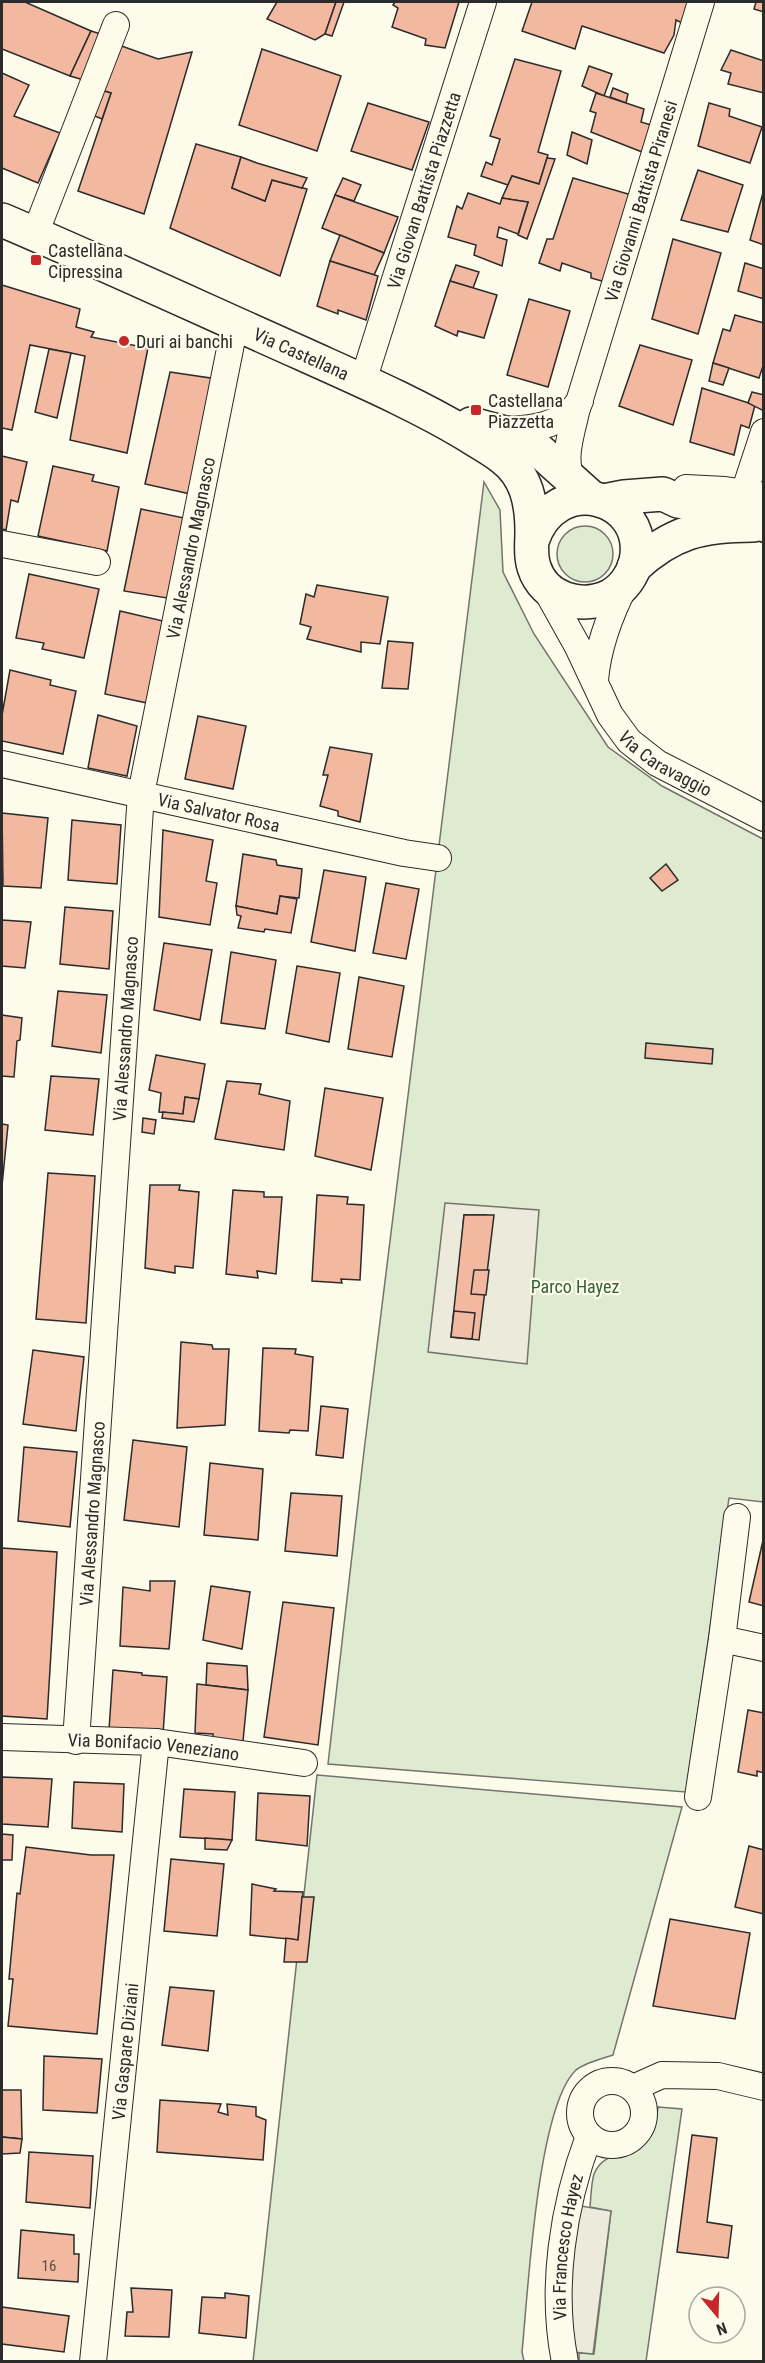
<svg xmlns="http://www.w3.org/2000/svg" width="765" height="2363" font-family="'Roboto Condensed',sans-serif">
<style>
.green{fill:#deebd1;stroke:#74746e;stroke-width:1.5}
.parking{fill:#eceadb;stroke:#74746e;stroke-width:1.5}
.building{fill:#f2b8a0;stroke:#2b2b2b;stroke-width:1.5}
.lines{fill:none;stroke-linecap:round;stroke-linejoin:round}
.minor-casing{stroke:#2b2b2b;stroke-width:28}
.tertiary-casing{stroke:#2b2b2b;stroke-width:36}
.minor{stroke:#fdfbea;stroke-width:26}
.tertiary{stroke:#fdfbea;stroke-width:33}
.poi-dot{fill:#c62828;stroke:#fdfbea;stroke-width:2}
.labels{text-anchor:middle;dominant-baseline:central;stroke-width:4.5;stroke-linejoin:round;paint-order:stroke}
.number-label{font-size:15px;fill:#5d4e48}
.street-label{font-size:18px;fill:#2b2b2b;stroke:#fdfbea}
.poi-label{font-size:18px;fill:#2b2b2b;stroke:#fdfbea;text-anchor:start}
.park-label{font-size:18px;fill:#34623c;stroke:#fdfbea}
</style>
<rect width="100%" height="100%" fill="#fdfbea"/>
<g class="green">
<polygon points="484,482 500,510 503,572 534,634 608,747 662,786 763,839 763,1502 729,1498 686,1792 328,1764 364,1451"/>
<circle cx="585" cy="554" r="28"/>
<path d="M317,1775L682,1807L613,2055C602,2059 583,2063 575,2071C537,2110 528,2293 522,2352L524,2361L253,2362Z"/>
<path d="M658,2107L682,2109L646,2361H579V2353L594,2354L611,2211L590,2207C591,2197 591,2184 594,2174C607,2141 653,2165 658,2107Z"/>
</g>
<g class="parking">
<polygon points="445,1203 539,1210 527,1364 428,1352"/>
<polygon points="569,2204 611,2211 593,2354 563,2351"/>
</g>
<g class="building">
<polygon points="2,2 25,2 91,31 70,76 2,49"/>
<polygon points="277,2 336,2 325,34 315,40 267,19"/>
<polygon points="336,2 344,2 332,36 325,34"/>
<polygon points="395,2 459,2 445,48 425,45 426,39 392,27 398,8 393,5"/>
<polygon points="532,2 690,2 684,24 676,20 674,35 664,53 582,26 575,49 522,31"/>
<polygon points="756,2 764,2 764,12 754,9"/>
<polygon points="91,31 101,34 87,81 70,76"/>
<polygon points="116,44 158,59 192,52 144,214 78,191 111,93 101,90"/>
<polygon points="262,49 341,76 317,151 239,125"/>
<polygon points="731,50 764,61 764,93 728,84 731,73 721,70"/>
<polygon points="515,59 561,71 538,152 548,155 539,184 512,176 508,185 481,176 486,162 492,165 500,139 490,136"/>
<polygon points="589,66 612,74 604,96 582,86"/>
<polygon points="2,73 29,85 14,116 60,133 38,183 2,168"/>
<polygon points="613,88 628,94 626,103 610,97"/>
<polygon points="101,90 111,93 102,119 85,112"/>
<polygon points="596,93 644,109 641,122 651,125 642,152 591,132 596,113 590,111"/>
<polygon points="368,103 429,122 412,170 351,151"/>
<polygon points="709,103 730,109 729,116 762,127 750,163 698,146"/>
<polygon points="572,132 592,140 587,164 567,155"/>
<polygon points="196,144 241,157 232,188 265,201 272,180 307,189 280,276 170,228"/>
<polygon points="241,157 257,163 307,178 302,188 272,180 265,201 232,188"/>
<polygon points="547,158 555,159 527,239 518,235 528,202 502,198 512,176 539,184"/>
<polygon points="698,170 743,185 728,232 681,220"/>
<polygon points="343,178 361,185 354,201 335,195"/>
<polygon points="573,178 635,196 609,283 591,278 591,273 562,263 560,271 539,263 547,239 553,239"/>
<polygon points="764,189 764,245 750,240"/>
<polygon points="468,193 500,204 502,198 528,202 518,234 499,227 497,237 507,240 502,266 474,255 476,245 448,237 457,206 462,209"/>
<polygon points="335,195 398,217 384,253 322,228"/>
<polygon points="340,235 384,253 374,275 330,261"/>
<polygon points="673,239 721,253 698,334 652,319"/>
<polygon points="330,261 378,276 366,320 338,310 338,314 317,306"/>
<polygon points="745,263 764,269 764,299 738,291"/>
<polygon points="456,265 479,272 473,288 450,281"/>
<polygon points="450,281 497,295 484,338 458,331 457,336 435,326"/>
<polygon points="2,285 80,309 76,327 94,332 91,337 148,348 127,453 70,440 85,356 71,353 30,345 12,430 2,428"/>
<polygon points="529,299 570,311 548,387 507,375"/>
<polygon points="735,315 764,323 764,363 759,378 713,363 723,329 730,331"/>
<polygon points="640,345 692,360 673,425 619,406"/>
<polygon points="49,349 71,353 57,418 35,412"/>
<polygon points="713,363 729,368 723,385 709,381"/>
<polygon points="170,372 217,379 195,495 145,484"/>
<polygon points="702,388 755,405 749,428 741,425 734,455 690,442"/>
<polygon points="752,392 764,395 764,411 748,403"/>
<polygon points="2,456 27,462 18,502 11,500 6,530 2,529"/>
<polygon points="53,466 94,475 92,481 119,487 107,551 38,536"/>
<polygon points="141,509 184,518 167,598 124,591"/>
<polygon points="29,574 99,589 84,658 42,649 44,643 16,638"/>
<polygon points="317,585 388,597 380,644 361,642 361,652 307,639 311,627 300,624 306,594 314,597"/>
<polygon points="120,611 163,621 147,703 105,694"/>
<polygon points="388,641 413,643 408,689 382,688"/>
<polygon points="10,670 51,680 50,685 76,691 63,754 2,741 2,715"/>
<polygon points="98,715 137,726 127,776 88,768"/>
<polygon points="198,716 246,726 233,789 185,779"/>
<polygon points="330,747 372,754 360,822 338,816 338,811 320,806 328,775 323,775"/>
<polygon points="2,813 48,818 41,888 3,886"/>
<polygon points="72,820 121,825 117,884 68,880"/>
<polygon points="163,830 213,840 206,881 217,883 210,925 159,917"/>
<polygon points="243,854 276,860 277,865 302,869 299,898 280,896 277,914 236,906"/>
<polygon points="666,864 678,880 662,891 650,878"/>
<polygon points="324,870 366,877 355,951 311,942"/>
<polygon points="386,883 419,889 406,959 373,953"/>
<polygon points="280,896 297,899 291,933 265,929 264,932 238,928 241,916 237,915 236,906 277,914"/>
<polygon points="65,907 113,911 109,969 60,964"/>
<polygon points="2,920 31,922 25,968 2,966"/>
<polygon points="164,943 212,950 200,1020 154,1010"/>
<polygon points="231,952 276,960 265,1029 221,1023"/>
<polygon points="297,966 340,973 329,1042 286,1033"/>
<polygon points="359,977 404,986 392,1057 348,1049"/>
<polygon points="58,991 107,995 101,1053 52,1046"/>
<polygon points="2,1015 22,1018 20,1040 17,1041 14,1077 2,1076"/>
<polygon points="646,1043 713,1049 712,1064 645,1058"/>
<polygon points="156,1055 205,1064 199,1099 185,1097 183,1114 159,1112 161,1093 149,1090"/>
<polygon points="51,1076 99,1079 93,1135 45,1130"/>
<polygon points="227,1081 261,1084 259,1094 290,1101 284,1150 215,1139"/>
<polygon points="325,1088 383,1098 371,1170 315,1156"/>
<polygon points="185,1097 199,1099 194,1122 162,1118 163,1112 183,1114"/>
<polygon points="143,1118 156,1120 154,1134 142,1132"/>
<polygon points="2,1124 8,1125 2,1186"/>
<polygon points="48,1173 95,1176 86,1323 36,1319"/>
<polygon points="150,1185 180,1185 179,1190 199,1192 193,1268 175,1266 175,1273 145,1268"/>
<polygon points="233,1190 264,1192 264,1197 282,1197 276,1274 257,1271 258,1278 226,1274"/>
<polygon points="317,1195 348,1197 347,1204 364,1205 360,1280 341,1279 342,1283 312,1281"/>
<polygon points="464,1215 486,1215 484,1240 462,1239"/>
<polygon points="464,1215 494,1215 479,1340 451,1337"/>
<polygon points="474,1270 489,1270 486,1295 471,1294"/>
<polygon points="454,1311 475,1313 472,1339 451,1337"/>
<polygon points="181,1342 212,1345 213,1349 229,1349 225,1425 177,1428"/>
<polygon points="263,1348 296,1349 295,1354 313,1357 308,1431 290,1430 289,1433 259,1431"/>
<polygon points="33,1350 84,1357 76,1431 23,1424"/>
<polygon points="321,1406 348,1409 343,1458 316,1455"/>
<polygon points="133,1440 187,1447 179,1527 124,1520"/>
<polygon points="24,1447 77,1452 70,1527 18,1521"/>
<polygon points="210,1463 263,1469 258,1540 204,1535"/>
<polygon points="291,1493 342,1496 337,1556 285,1551"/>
<polygon points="764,1536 764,1606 749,1602"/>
<polygon points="2,1548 57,1552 47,1719 2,1716"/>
<polygon points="150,1581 175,1581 169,1649 120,1646 123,1587 150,1591"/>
<polygon points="211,1586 250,1592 242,1649 203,1640"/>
<polygon points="283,1602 334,1608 318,1745 264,1737"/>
<polygon points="207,1663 247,1666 248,1690 206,1685"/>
<polygon points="113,1670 142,1673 142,1675 167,1677 163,1734 109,1730"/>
<polygon points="197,1684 248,1690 243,1741 213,1739 213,1734 195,1733"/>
<polygon points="748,1710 764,1713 764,1773 757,1771 757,1776 738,1772"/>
<polygon points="2,1777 52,1779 48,1827 2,1824"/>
<polygon points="74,1782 124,1784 122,1832 72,1828"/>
<polygon points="184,1789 235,1792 232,1840 180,1837"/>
<polygon points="258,1793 310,1796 307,1846 256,1840"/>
<polygon points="2,1834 13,1835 12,1860 2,1860"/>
<polygon points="205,1838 232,1840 227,1850 205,1849"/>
<polygon points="749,1846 764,1850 764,1914 735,1907"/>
<polygon points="26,1847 91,1855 114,1855 97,2034 8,2026 13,1979 9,1979 17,1893 20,1894"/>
<polygon points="171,1859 224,1864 217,1936 164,1931"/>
<polygon points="252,1884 276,1889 274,1891 303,1892 298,1940 250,1935"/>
<polygon points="302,1897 314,1897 307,1962 284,1962 286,1938 298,1940"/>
<polygon points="670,1919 750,1933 735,2019 653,2006"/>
<polygon points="170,1987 214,1991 208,2051 162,2045"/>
<polygon points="44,2056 102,2059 97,2113 43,2110"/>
<polygon points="2,2090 21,2090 22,2139 2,2137"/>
<polygon points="160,2100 221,2104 218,2112 228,2115 227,2104 256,2107 256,2116 266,2120 263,2160 157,2152"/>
<polygon points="692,2135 717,2138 707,2222 732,2226 728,2258 677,2252"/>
<polygon points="2,2137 22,2139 20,2153 2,2154"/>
<polygon points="29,2152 93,2156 90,2208 26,2202"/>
<polygon points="21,2230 74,2235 74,2254 79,2254 78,2282 18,2278"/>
<polygon points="131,2288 172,2290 169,2337 125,2336 127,2312 133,2312"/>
<polygon points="225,2293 249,2296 246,2338 199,2333 202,2297 225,2298"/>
<polygon points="2,2307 69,2316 64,2352 2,2344"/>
</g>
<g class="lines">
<defs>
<g id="minor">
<polyline points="35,234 116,25"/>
<path id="s1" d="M363,381L483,2"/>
<path d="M499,430C528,430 562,427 580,401"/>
<path id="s2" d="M572,481C562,459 571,435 576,412L701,2"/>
<polyline points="686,488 725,490 764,496"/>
<polyline points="744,493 764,432"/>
<polyline points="2,544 97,562"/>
<path id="s3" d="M544,586L578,647L610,715L629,741L657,763L764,818"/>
<path d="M595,680C598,645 610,614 626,583"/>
<path id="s4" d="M2,764L404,853L438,858"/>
<polyline points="722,1639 737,1517"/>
<path id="s5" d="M2,1737L156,1742L304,1763"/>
<path id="s6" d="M76,1741L141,794L235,324"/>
<polyline points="698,1797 722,1639 764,1648"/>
<circle cx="612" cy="2113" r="32"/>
<polyline points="633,2088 662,2075 718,2076 764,2087"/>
<path id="s7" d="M93,2362L156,1742"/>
<path id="s8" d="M565,2362C550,2288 563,2206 589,2136"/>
</g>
<g id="tertiary">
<path id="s9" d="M2,220C103,263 202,309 303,354C358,379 414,403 466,434C478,442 492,449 503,458C527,476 532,504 532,532C532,544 530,555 534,567C544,599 581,610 610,596C623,589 633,575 636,561C649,496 556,469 532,541"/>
<polyline points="471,424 509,434 533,445 592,498"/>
<polyline points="604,501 624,497 663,494 678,501 713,505 764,525"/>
<path d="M634,567C672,532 702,525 753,525"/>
</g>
</defs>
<use href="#minor" class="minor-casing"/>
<use href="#tertiary" class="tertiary-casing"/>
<use href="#minor" class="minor"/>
<use href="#tertiary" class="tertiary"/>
</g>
<g class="poi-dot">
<rect x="30" y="254" width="12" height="12" rx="3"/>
<circle cx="124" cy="341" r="6"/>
<rect x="470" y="404" width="12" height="12" rx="3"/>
</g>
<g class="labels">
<g class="number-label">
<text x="49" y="2266">16</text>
</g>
<g class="street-label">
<text stroke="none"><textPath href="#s1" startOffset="200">Via Giovan Battista Piazzetta</textPath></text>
<text stroke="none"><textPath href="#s2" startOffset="291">Via Giovanni Battista Piranesi</textPath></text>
<text stroke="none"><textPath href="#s9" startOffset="328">Via Castellana</textPath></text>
<text stroke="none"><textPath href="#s6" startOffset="1200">Via Alessandro Magnasco</textPath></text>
<text stroke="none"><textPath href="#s3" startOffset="220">Via Caravaggio</textPath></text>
<text stroke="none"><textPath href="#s4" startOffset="222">Via Salvator Rosa</textPath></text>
<text stroke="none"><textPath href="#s6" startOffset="714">Via Alessandro Magnasco</textPath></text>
<text stroke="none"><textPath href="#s6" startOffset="228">Via Alessandro Magnasco</textPath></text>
<text stroke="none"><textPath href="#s5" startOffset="152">Via Bonifacio Veneziano</textPath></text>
<text stroke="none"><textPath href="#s7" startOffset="312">Via Gaspare Diziani</textPath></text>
<text stroke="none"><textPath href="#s8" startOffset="116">Via Francesco Hayez</textPath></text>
</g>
<g class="poi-label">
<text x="48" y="250">Castellana<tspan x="48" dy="21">Cipressina</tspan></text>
<text x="136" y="341">Duri ai banchi</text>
<text x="488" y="400">Castellana<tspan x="488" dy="21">Piazzetta</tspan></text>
</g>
<g class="park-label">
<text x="575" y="1286">Parco Hayez</text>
</g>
</g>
<rect width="765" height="2363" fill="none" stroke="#2b2b2b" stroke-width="6"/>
<g transform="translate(717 2315) rotate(161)"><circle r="28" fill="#fdfbea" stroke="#a9a89e" stroke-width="1.5"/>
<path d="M0-4.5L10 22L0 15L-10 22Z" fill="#c62828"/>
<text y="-9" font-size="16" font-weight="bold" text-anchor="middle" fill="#2b2b2b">N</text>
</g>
</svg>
